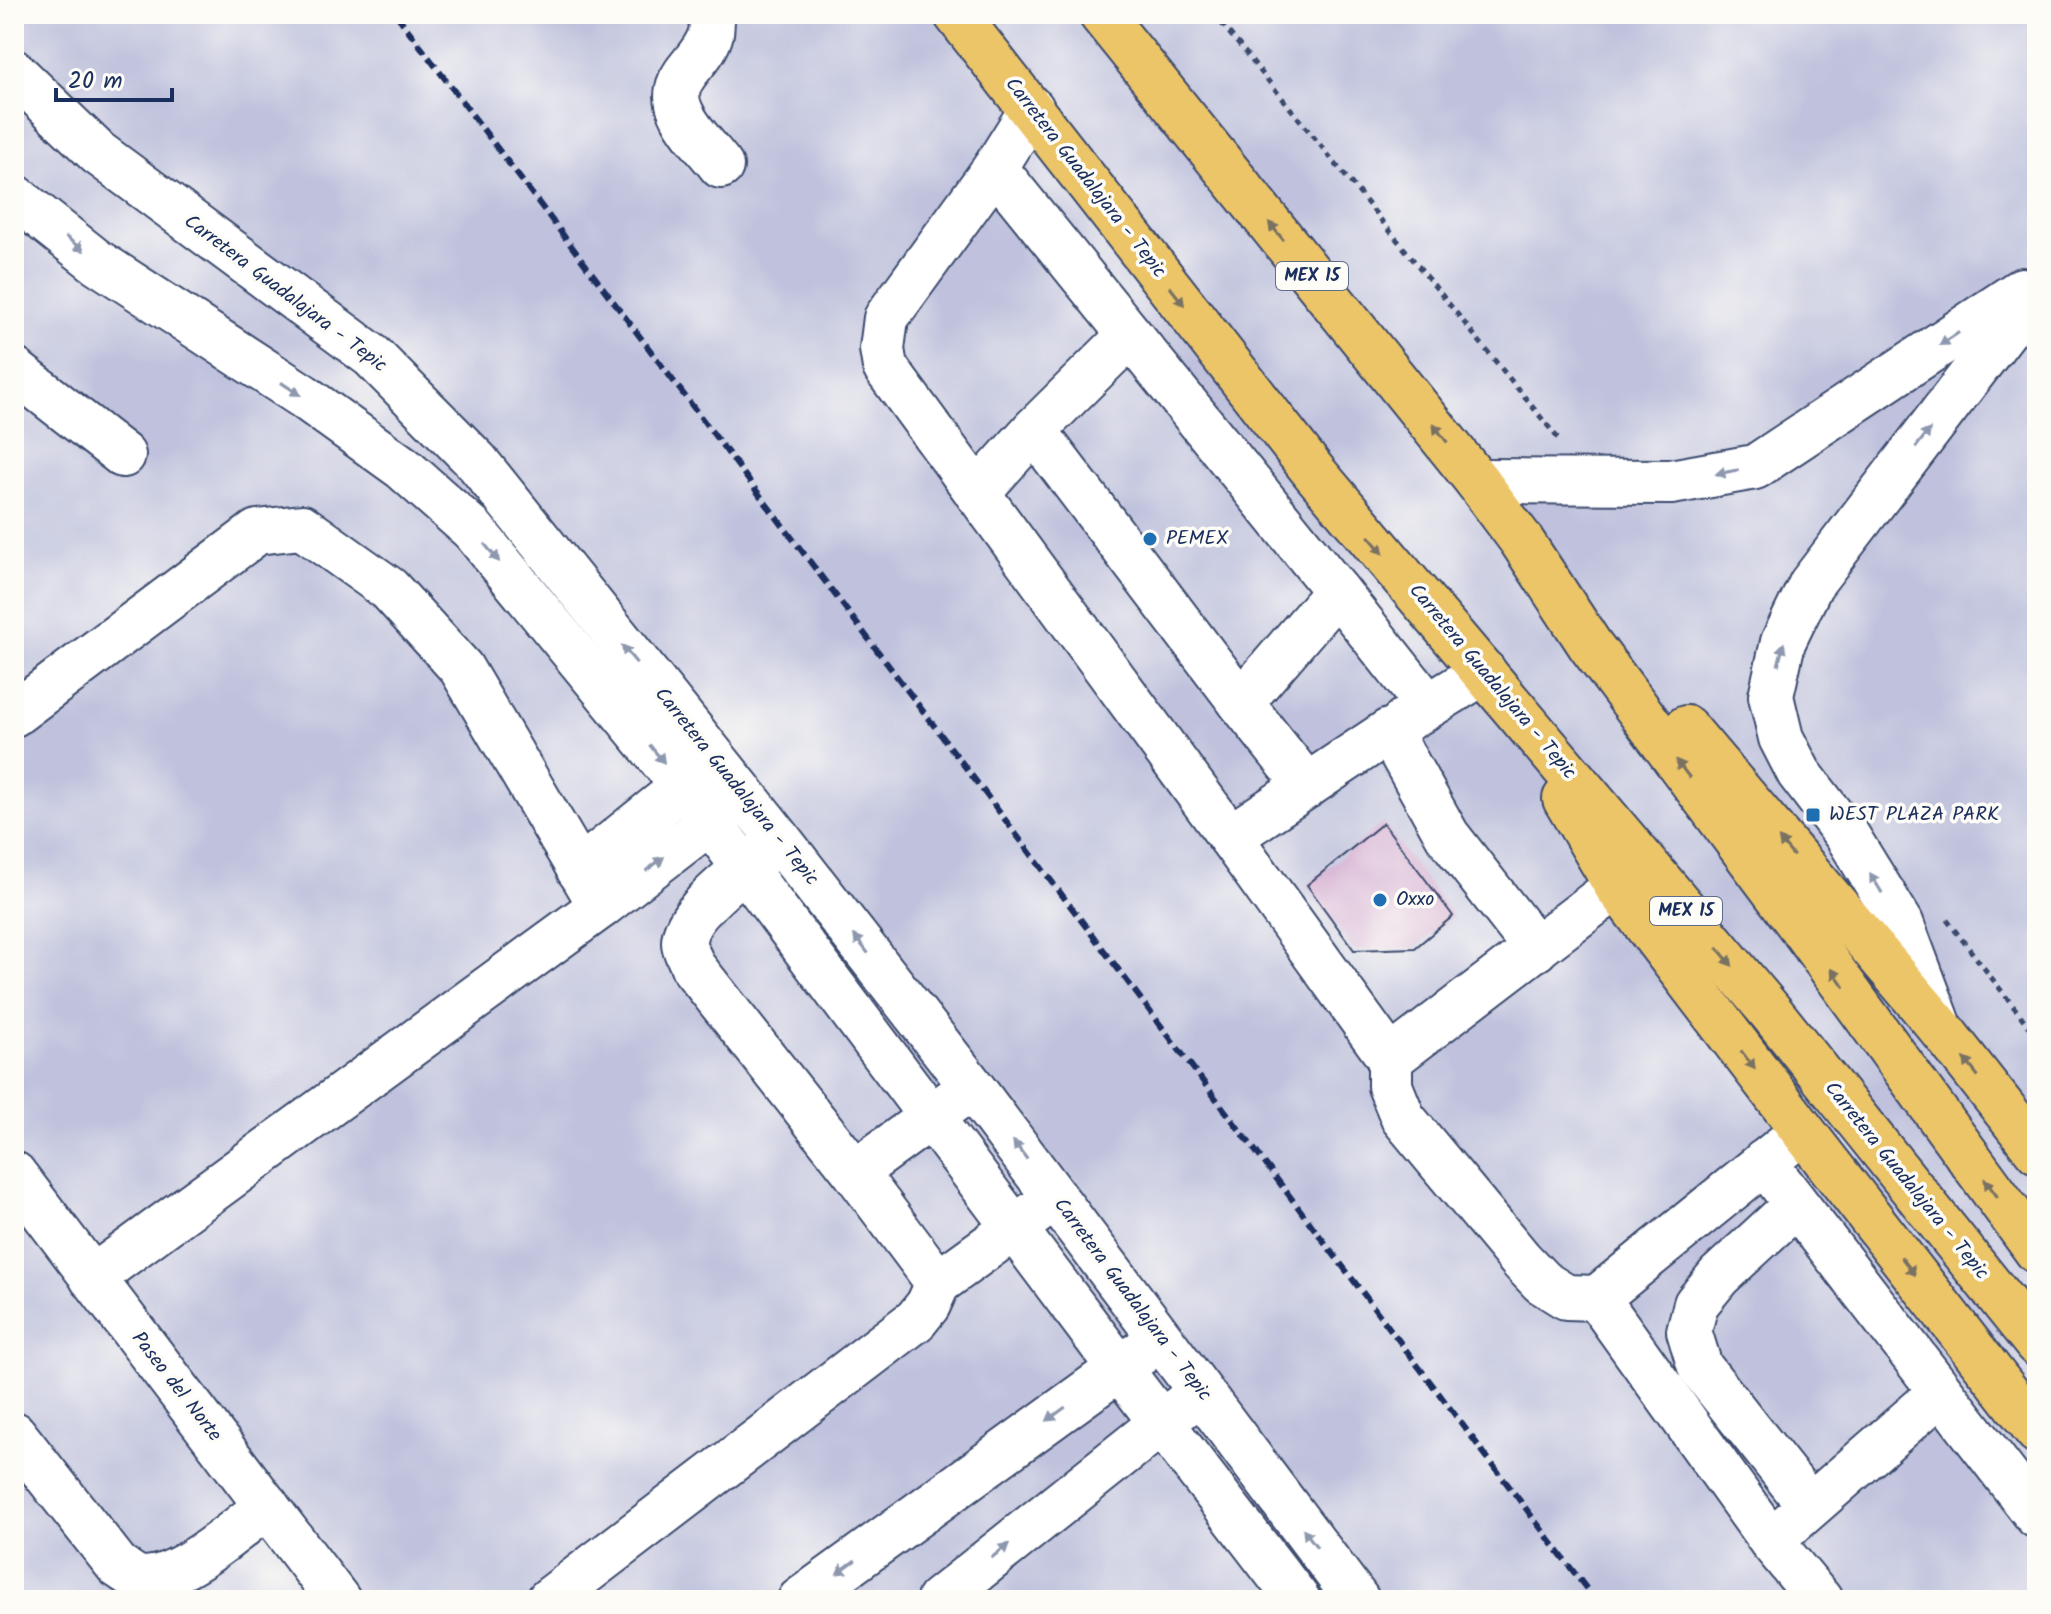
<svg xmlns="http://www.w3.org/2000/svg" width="2051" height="1614" font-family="Kalam,sans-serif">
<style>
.industrial{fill:#c0c2dd}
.building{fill:#cda2cc}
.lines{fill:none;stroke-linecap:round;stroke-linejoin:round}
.minor-casing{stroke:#3b4a6d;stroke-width:48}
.highway-casing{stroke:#3b4a6d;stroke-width:48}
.path{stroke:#3b4a6d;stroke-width:5;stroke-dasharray:6 6;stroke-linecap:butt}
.minor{stroke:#fff;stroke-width:44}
.highway{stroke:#edc569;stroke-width:44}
.rail{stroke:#1b2f5e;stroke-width:6;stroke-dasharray:12 6;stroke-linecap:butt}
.oneway{fill:#797263}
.oneway2{fill:#8d97ae}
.poi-dot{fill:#1f6fb2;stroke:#fdfcf7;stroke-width:3}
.labels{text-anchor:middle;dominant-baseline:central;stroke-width:7;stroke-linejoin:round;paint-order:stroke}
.shield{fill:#fdfcf7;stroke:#5f6c8c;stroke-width:2}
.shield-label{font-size:18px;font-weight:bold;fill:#1b2f5e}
.street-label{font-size:20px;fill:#1b2f5e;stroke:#fdfcf7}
.poi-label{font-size:20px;fill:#1b2f5e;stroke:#fdfcf7;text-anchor:start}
</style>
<rect width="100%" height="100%" fill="#fdfcf7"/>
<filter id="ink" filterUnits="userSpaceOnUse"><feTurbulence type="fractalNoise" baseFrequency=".0125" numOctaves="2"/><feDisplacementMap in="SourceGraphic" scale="16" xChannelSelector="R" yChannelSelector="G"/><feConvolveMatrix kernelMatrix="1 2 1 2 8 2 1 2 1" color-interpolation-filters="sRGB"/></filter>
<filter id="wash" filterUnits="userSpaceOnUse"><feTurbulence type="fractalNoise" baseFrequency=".006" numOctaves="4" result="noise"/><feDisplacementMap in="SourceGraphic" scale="32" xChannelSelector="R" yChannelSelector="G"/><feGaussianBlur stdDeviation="1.8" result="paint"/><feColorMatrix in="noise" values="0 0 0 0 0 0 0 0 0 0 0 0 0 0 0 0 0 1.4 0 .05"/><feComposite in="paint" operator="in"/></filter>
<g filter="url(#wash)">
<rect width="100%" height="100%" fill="#eee2c4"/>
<rect class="industrial" x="14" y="14" width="2023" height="1586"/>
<g id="blocks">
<polygon class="building" points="1383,823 1453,916 1415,948 1354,950 1307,885"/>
</g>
</g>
<g filter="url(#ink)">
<use href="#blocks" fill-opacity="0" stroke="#3b4a6d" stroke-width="2"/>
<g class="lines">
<defs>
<g id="minor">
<path d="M712,14C712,20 712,27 711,33C703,66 662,77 683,116C692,134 709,150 721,166"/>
<polyline points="14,72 98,153 372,356 477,462 779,839 972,1087 1357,1600"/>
<polyline points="1032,109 995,168 1337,591 1241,703 1307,786"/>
<polyline points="995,168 886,318 882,349 885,367 1230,837 1390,1059 1645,865"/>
<polyline points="14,196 96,261 303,396 403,468 473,530 683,786 1120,1369 1298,1600"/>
<polyline points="1130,335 1034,430 1241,703"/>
<polyline points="14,370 123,455"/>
<polyline points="1477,481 1671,482 1755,467 2022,290"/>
<polyline points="977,493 1034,430"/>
<polyline points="1337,591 1428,706"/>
<polyline points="14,714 257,532 302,527 389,589 461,668 601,906"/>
<polyline points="1404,721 1484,672"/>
<polyline points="1230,837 1389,731 1447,835 1536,949"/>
<path d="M768,849C746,868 683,912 684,943C684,950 691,960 693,967L855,1172L938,1283"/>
<polyline points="579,870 705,769"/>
<polyline points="1939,1024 1901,923 1848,837 1799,773 1781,738 1771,696 1783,642 1811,584 2037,289"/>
<polyline points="1390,1059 1390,1086 1403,1118 1521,1260 1542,1282 1566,1297 1597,1298"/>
<polyline points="1803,1131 1597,1298 1771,1541 1820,1600"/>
<polyline points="1764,1162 2037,1516"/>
<polyline points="855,1172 954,1100"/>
<polyline points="14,1174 338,1600"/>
<polyline points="1796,1205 1719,1276 1696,1304 1689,1331 1700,1367 1810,1506"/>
<polyline points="92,1278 601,906 733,804"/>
<path d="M14,1434L118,1566C124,1569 132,1577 139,1578C176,1585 238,1528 267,1506"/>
<polyline points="1788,1526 1940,1393"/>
<polyline points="549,1600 916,1320 928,1305 938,1283 1039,1210"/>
<polyline points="800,1600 1142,1352"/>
<polyline points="939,1600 1184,1405"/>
</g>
<g id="highway">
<polyline points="956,14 1314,472 1770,1011 2037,1344"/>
<polyline points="1101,14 1477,481 1521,540 1590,645 1804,931 2037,1251"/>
<polyline points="1686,728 1942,1030 2037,1151"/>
<polyline points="1565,799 1617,887 1803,1131 2037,1431"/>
</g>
</defs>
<use href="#minor" class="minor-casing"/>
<use href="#highway" class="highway-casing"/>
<g class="path">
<polyline points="1214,14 1561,442"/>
<polyline points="1947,920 2037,1037"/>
</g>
<use href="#minor" class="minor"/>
<use href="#highway" class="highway"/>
<polyline class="rail" points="396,14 1595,1600"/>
</g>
<defs><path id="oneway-solid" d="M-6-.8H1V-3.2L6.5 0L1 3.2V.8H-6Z" transform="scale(2)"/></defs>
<g class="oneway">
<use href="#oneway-solid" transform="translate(1276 231) rotate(-129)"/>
<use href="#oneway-solid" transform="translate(1177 296) rotate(52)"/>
<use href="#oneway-solid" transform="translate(1440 433) rotate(-128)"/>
<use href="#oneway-solid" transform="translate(1376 545) rotate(50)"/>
<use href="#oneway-solid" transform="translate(1683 769) rotate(-127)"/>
<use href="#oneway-solid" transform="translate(1786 847) rotate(-130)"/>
<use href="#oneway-solid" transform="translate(1725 957) rotate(50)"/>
<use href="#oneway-solid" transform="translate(1838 978) rotate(-126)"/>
<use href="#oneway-solid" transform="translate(1748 1060) rotate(53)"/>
<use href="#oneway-solid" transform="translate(1971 1067) rotate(-128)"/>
<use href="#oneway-solid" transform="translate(1991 1188) rotate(-126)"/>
<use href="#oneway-solid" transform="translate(1908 1266) rotate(52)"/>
</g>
<g class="oneway2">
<use href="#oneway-solid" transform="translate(75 244) rotate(38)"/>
<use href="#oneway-solid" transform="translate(1949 339) rotate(147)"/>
<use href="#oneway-solid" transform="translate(291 389) rotate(33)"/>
<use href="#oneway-solid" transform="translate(1923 438) rotate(-52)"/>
<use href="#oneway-solid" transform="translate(1727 472) rotate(169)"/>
<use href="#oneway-solid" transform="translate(492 553) rotate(51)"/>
<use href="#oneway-solid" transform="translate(629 654) rotate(-129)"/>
<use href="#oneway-solid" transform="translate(1781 654) rotate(-76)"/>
<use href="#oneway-solid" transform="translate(657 754) rotate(51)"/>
<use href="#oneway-solid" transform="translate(655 864) rotate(-38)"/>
<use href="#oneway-solid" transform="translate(1876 883) rotate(-121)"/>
<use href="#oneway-solid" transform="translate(861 944) rotate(-128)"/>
<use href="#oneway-solid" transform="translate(1020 1150) rotate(-127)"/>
<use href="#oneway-solid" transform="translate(1056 1414) rotate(144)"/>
<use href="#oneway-solid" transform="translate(1310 1538) rotate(-127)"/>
<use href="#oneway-solid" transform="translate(1000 1551) rotate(-39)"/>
<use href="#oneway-solid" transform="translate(846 1567) rotate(144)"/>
</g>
</g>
<g class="poi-dot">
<circle cx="1150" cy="539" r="8"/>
<rect x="1805" y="807" width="16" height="16" rx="4"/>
<circle cx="1380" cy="900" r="8"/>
</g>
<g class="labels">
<g class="shield">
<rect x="1276" y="262" width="72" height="28" rx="6"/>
<rect x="1650" y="897" width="72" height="28" rx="6"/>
</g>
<g class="shield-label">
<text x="1312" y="276">MEX 15</text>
<text x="1686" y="911">MEX 15</text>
</g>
<g class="street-label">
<text transform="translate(1085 178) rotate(52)">Carretera Guadalajara - Tepic</text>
<text transform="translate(285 294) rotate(37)">Carretera Guadalajara - Tepic</text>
<text transform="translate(1492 682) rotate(50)">Carretera Guadalajara - Tepic</text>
<text transform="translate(736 787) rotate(51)">Carretera Guadalajara - Tepic</text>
<text transform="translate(1906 1181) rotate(51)">Carretera Guadalajara - Tepic</text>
<text transform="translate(1132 1300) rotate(53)">Carretera Guadalajara - Tepic</text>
<text transform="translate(176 1387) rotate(52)">Paseo del Norte</text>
</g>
<g class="poi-label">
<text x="1166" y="539">PEMEX</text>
<text x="1829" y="815">WEST PLAZA PARK</text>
<text x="1396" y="900">Oxxo</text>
</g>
</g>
<rect width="2051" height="1614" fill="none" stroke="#fdfcf7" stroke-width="48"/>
<path d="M56 88v12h116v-12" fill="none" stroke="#1b2f5e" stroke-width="4"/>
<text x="68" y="88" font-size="24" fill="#1b2f5e" stroke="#fdfcf7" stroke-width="6" paint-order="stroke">20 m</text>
</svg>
